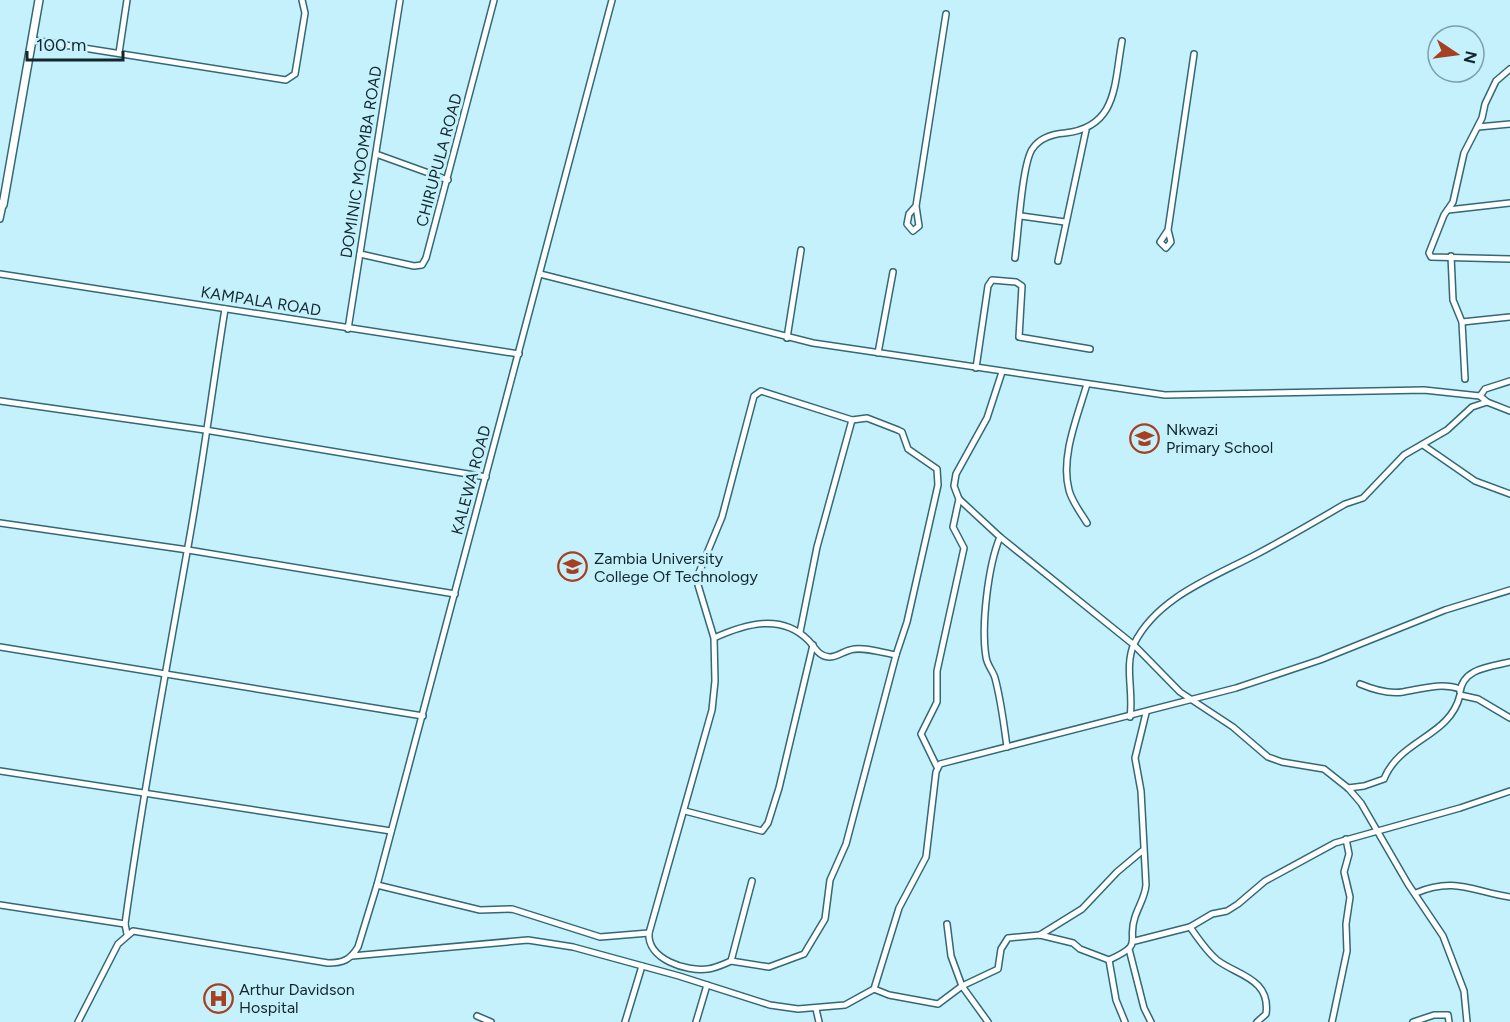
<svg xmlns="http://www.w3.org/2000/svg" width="1510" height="1022" font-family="Figtree,sans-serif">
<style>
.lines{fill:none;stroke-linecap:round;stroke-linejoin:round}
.minor-casing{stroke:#336875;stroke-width:8}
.secondary-casing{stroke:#336875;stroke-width:10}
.minor{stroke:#fff;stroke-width:5}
.secondary{stroke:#fff;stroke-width:7}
.labels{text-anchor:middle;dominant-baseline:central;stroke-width:6;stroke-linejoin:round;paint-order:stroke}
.street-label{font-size:16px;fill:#11272d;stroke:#c5f1fd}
.poi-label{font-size:16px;fill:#11272d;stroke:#c5f1fd;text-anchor:start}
</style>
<rect width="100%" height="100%" fill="#c5f1fd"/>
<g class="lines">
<defs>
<g id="minor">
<polyline points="33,40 286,80 295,74 305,13 302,0"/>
<polyline points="119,53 127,0"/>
<polyline points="1510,69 1496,81 1485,104 1482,118 1464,153 1453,202 1444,215 1429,253 1431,257 1510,259"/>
<polyline points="1478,127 1510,124"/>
<polyline points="376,154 448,180"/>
<polyline points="916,206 909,214 907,224 913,231 919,226 916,206 946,14"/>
<polyline points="1448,210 1510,203"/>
<polyline points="1021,216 1065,222"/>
<polyline points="0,219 3,205"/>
<polyline points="1168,230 1171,242 1166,248 1160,242 1168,230 1194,54"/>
<polyline points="360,254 414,266 422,265 426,258 494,0"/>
<polyline points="1451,256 1453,300 1462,322 1465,379"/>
<path d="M1015,258C1018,237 1022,161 1033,148C1040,138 1053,134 1065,133C1118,127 1114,84 1122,41"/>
<polyline points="1058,261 1086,130"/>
<polyline points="0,274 519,354"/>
<polyline points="540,274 813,343 1165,395 1424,390 1480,396 1487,402 1510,411"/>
<polyline points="1462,322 1510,317"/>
<polyline points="348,329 400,0"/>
<polyline points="787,338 801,250"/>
<polyline points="878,353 893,272"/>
<polyline points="976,368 988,286 992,280 1016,282 1022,286 1019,337 1090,349"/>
<polyline points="1002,372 987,418 956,474 954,486 959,499 1000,537 1134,645 1180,692 1233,727 1268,757 1282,762 1324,769 1348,788 1361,803 1408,884 1443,936 1464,991 1467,1022"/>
<path d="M1087,384C1078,415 1060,457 1069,490C1072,502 1081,513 1087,523"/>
<polyline points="1480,396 1485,389 1510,381"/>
<polyline points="0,401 205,430 486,477"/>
<polyline points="1423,445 1475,481 1510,494"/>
<polyline points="0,523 188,550 455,594"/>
<path d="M1000,537C988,566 981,626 986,657C987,665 993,671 995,678C1001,700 1004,725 1007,747"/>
<polyline points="800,632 817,547 852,420"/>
<polyline points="0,647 423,716"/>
<path d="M1360,684C1372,689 1390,694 1403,692C1421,689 1441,682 1460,689"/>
<path d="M1460,692C1463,668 1490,667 1510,662"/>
<path d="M1130,717C1134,694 1124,666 1134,644C1157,597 1214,577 1257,554C1287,538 1316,521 1345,504L1363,498L1404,455L1447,430L1472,407L1487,402"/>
<polyline points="937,767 921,734 937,702 937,671 964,548 953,527 959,499"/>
<polyline points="0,771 391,831"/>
<path d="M1348,788L1364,786L1384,779C1400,739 1450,737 1460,695L1478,699L1510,718"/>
<polyline points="685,811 762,831 768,823 779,788 813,645"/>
<path d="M377,885L480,910L512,909L600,937L649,933L712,710L715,681L714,638L698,585V575L722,517L754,396L761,391L852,420L867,418L898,430L902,432L908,449L937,469L938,485L907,622L896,655C883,653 863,646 850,650C842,652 837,657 829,657C818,656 815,647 808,640C781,613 745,624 714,638"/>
<path d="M1416,893C1454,877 1472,891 1510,897"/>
<polyline points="0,905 125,924"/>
<path d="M947,924L951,956L962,986L998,969L1001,949L1008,938L1040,935L1073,943L1080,949L1109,960C1146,943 1126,943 1135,917C1139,905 1145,897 1146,885L1141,791L1135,758L1146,713"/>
<path d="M1190,927C1197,937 1207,952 1217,960C1236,975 1271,978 1266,1014L1257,1022"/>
<path d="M649,933C647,959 686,972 708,969C716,968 724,964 731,961L752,881"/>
<path d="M127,934L125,924C142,800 165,676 187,552C202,471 212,390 225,309"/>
<polyline points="1040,935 1082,909 1117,872 1142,851"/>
<polyline points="1135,941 1190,927 1212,914 1227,911 1238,904 1265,881 1335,843 1460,808 1510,791"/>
<polyline points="1129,949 1144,1008 1151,1022"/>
<polyline points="352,956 528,940 573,947 679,976 770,1005 798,1009 845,1005 874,989 899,908 926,857 936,772 940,764 1236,688 1320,660 1445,610 1510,590"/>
<polyline points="1109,960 1116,1000 1125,1022"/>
<polyline points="731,961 769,967 804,954 825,919 830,880 846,844 896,655"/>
<polyline points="874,989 889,995 938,1004 962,986 988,1022"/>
<polyline points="816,1009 819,1022"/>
<polyline points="477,1016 491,1022"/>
<path d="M78,1022L118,944L133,931L328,963C343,963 350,960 358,947L377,885L612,0"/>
<polyline points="625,1022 642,966"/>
<polyline points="696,1022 707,985"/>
<polyline points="1332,1022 1347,951 1346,924 1350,897 1344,872 1349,854 1346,839"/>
<polyline points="1413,1022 1434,1015 1448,1015 1449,1022"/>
</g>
<polyline id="secondary" points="0,204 3,205 39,0"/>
</defs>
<use href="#minor" class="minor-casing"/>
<use href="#secondary" class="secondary-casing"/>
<use href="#minor" class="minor"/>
<use href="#secondary" class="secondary"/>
</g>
<defs>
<symbol id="school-ring" viewBox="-11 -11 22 22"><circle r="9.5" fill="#c5f1fd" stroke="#a73f21" stroke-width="1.5"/><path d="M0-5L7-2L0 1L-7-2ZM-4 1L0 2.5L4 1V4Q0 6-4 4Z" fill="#a73f21"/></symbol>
<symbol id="university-ring" viewBox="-11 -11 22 22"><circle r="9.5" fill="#c5f1fd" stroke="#a73f21" stroke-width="1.5"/><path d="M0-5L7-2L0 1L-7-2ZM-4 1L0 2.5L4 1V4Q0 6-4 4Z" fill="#a73f21"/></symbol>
<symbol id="hospital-ring" viewBox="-11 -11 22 22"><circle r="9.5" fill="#c5f1fd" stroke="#a73f21" stroke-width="1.5"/><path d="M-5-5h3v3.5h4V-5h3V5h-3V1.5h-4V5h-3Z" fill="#a73f21"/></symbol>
</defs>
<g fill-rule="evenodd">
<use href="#school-ring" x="1128" y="422" width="33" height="33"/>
<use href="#university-ring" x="556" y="550" width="33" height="33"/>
<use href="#hospital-ring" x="202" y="982" width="33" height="33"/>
</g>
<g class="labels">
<g class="street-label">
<text transform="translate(439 160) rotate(-75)">CHIRUPULA ROAD</text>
<text transform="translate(361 162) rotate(-81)">DOMINIC MOOMBA ROAD</text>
<text transform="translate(261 301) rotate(9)">KAMPALA ROAD</text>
<text transform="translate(471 480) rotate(-75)">KALEWA ROAD</text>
</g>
<g class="poi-label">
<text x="1166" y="429">Nkwazi<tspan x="1166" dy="18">Primary School</tspan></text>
<text x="594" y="558">Zambia University<tspan x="594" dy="18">College Of Technology</tspan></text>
<text x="239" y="989">Arthur Davidson<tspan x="239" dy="18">Hospital</tspan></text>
</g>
</g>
<g transform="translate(1456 54) rotate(103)"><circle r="28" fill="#c5f1fd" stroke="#7da0aa" stroke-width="1.5"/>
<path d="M0-4.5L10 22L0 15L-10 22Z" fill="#a73f21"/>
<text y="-9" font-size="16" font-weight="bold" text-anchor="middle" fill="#11272d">N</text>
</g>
<path d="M27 51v9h96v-9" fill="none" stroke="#11272d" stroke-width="3"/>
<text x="36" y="51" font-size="18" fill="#11272d" stroke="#c5f1fd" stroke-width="4.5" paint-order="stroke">100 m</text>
</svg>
